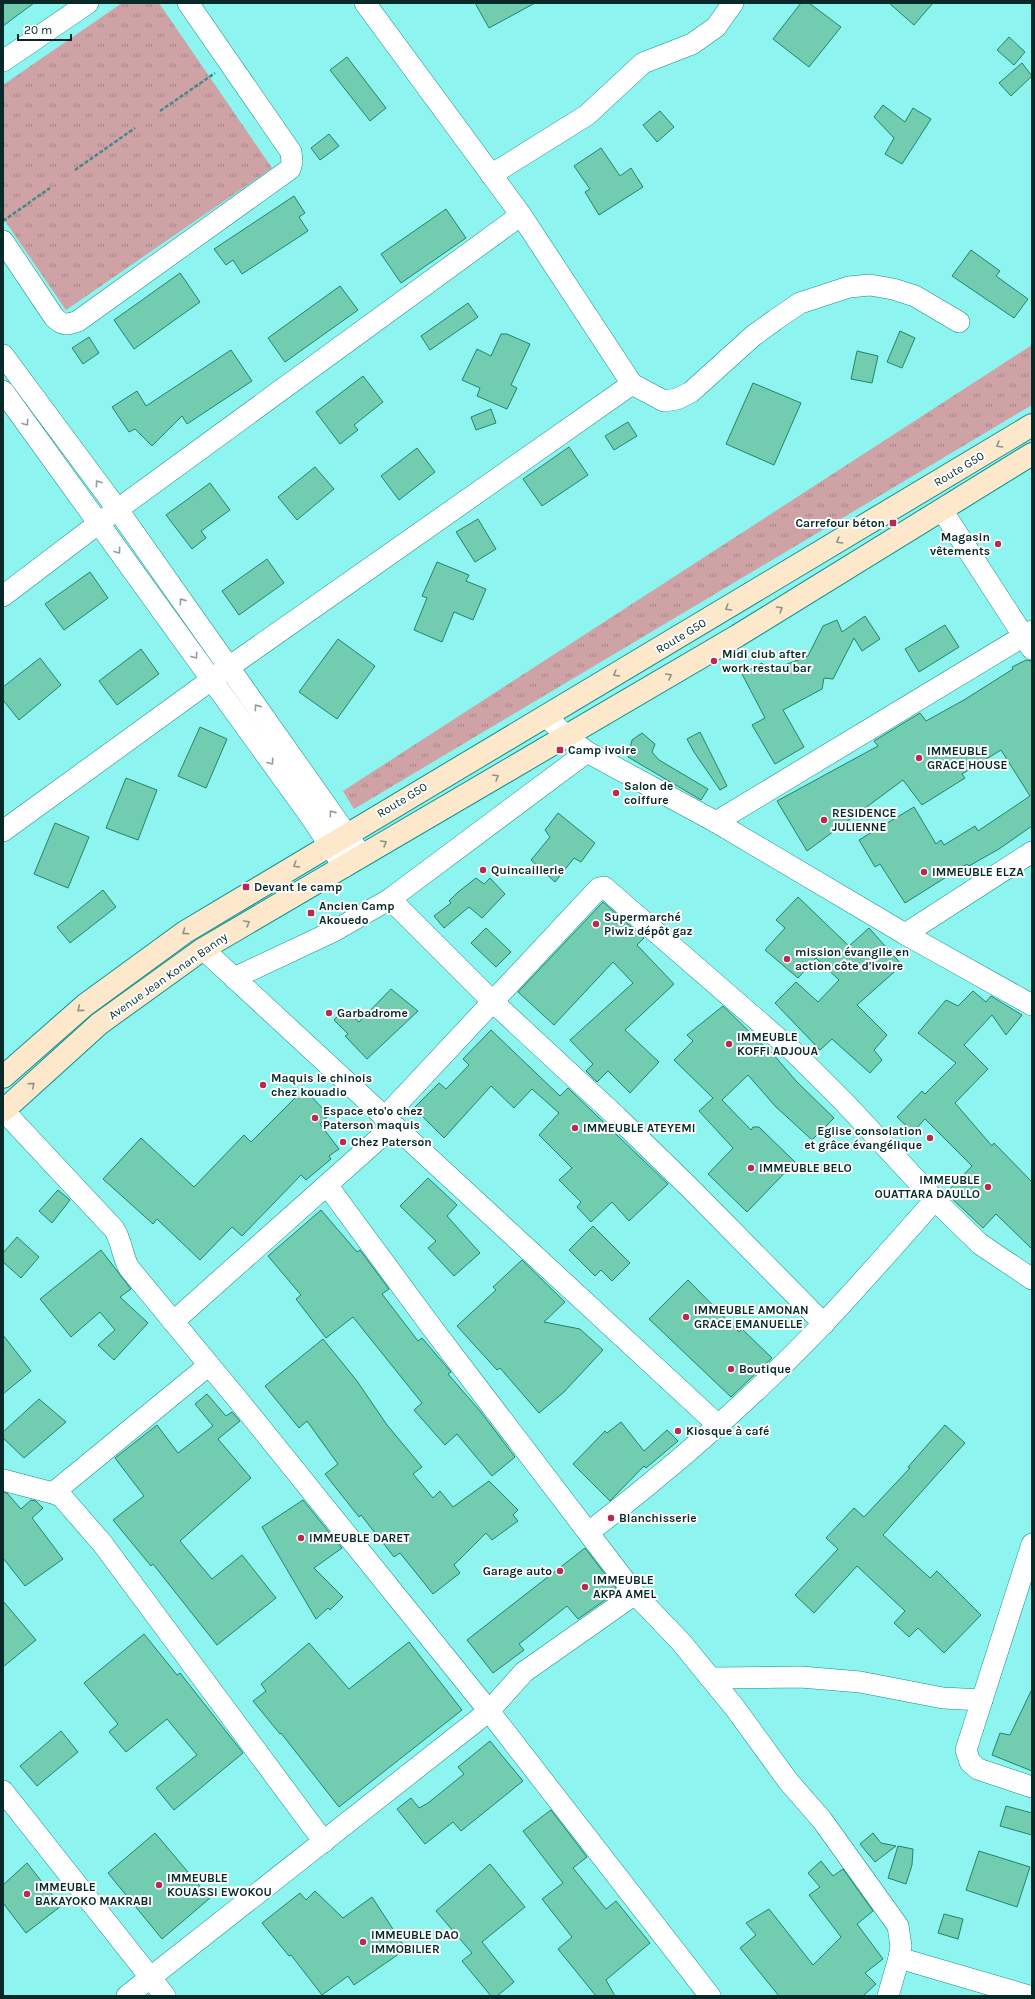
<svg xmlns="http://www.w3.org/2000/svg" width="1035" height="1999" font-family="Karla,sans-serif">
<style>
.grass{fill:url(#grass-tufts)}
.building{fill:#72cdb0;stroke:#21846b}
.lines{fill:none;stroke-linecap:round;stroke-linejoin:round}
.street-casing{stroke:#158f8b;stroke-width:22}
.secondary-casing{stroke:#158f8b;stroke-width:24}
.path{stroke:#468987;stroke-width:2.5;stroke-dasharray:4 2;stroke-linecap:butt}
.street{stroke:#fff;stroke-width:21}
.secondary{stroke:#fde8cc;stroke-width:22}
.oneway{stroke:#8f9f9f}
.oneway2{stroke:#8e9283}
.poi-dot{fill:#ba2a50;stroke:#fff;stroke-width:1.5}
.labels{text-anchor:middle;dominant-baseline:central;stroke-width:4;stroke-linejoin:round;paint-order:stroke}
.street-label{font-size:12px;fill:#072a29;stroke:#fff}
.poi-label{font-size:12px;font-weight:bold;fill:#072a29;stroke:#fff;text-anchor:start}
</style>
<defs>
<pattern id="grass-tufts" width="24" height="20" patternUnits="userSpaceOnUse"><rect width="24" height="20" fill="#cfa2a6"/><path d="M3 7l-1-3M5 7V3M7 7l1-3M15 17l-1-3M17 17v-4M19 17l1-3" fill="none" stroke="#a68487"/></pattern>
</defs>
<rect width="100%" height="100%" fill="#8df4ef"/>
<g class="grass">
<polygon points="122,3 159,3 272,168 66,310 3,218 3,85"/>
<polygon points="1032,345 1032,405 354,809 343,791"/>
</g>
<g class="building">
<polygon points="3,3 34,3 3,26"/>
<polygon points="475,3 535,3 489,28"/>
<polygon points="801,3 809,3 841,27 809,67 773,39"/>
<polygon points="889,3 933,3 914,25"/>
<polygon points="1009,37 1025,52 1014,65 997,50"/>
<polygon points="347,57 386,108 370,121 330,70"/>
<polygon points="1022,63 1032,76 1011,96 999,83"/>
<polygon points="883,105 905,122 913,108 931,119 902,164 885,154 894,138 874,117"/>
<polygon points="660,111 674,127 657,142 643,125"/>
<polygon points="329,134 339,146 320,160 311,148"/>
<polygon points="601,148 620,176 631,168 643,187 599,215 585,192 590,189 574,166"/>
<polygon points="294,196 305,213 299,217 308,231 242,274 233,260 226,265 214,249"/>
<polygon points="446,209 466,238 401,283 381,254"/>
<polygon points="971,250 1000,271 996,276 1028,299 1014,318 952,276"/>
<polygon points="180,273 200,302 134,349 114,320"/>
<polygon points="340,286 358,310 285,362 268,338"/>
<polygon points="468,303 478,317 430,350 421,336"/>
<polygon points="900,331 915,338 902,368 887,362"/>
<polygon points="501,334 507,334 530,344 511,385 517,388 507,409 477,396 480,388 462,380 477,349 491,356"/>
<polygon points="89,337 99,353 83,364 72,348"/>
<polygon points="231,350 252,381 187,424 182,416 152,446 135,429 129,432 112,407 137,391 146,406"/>
<polygon points="857,351 878,356 872,383 851,379"/>
<polygon points="363,376 383,402 354,425 358,430 340,444 316,412"/>
<polygon points="753,383 801,403 774,465 726,444"/>
<polygon points="491,409 496,423 476,430 471,417"/>
<polygon points="628,422 637,436 614,450 605,436"/>
<polygon points="569,447 588,475 542,506 523,479"/>
<polygon points="417,448 435,472 399,500 381,476"/>
<polygon points="315,467 334,489 297,520 278,497"/>
<polygon points="210,483 230,510 201,531 206,538 192,549 166,515"/>
<polygon points="478,519 496,549 475,562 456,532"/>
<polygon points="267,559 284,583 239,615 222,591"/>
<polygon points="437,562 469,575 466,581 486,589 473,620 454,612 442,642 414,630 427,598 422,596"/>
<polygon points="90,572 108,598 64,630 45,604"/>
<polygon points="865,616 880,639 862,651 854,638 833,679 824,678 822,689 783,710 804,747 775,764 752,725 765,718 742,674 762,663 767,672 808,656 823,626 837,620 842,632"/>
<polygon points="945,625 959,647 919,672 905,649"/>
<polygon points="338,639 375,666 337,719 299,692"/>
<polygon points="141,649 159,674 117,705 99,681"/>
<polygon points="40,658 61,685 19,720 3,700 3,687"/>
<polygon points="1026,660 1032,661 1032,826 999,849 969,866 967,864 905,903 880,864 875,867 859,840 914,807 936,844 941,840 944,845 975,826 978,831 1030,796 1001,750 962,774 965,778 922,805 903,780 807,851 777,801 878,746 874,741 920,713 926,721 964,700 1013,669 1012,667"/>
<polygon points="200,727 227,739 206,788 178,776"/>
<polygon points="700,732 727,786 720,790 694,752 687,739"/>
<polygon points="642,733 655,744 652,752 659,760 708,789 701,800 628,757 632,740"/>
<polygon points="126,778 157,790 138,840 106,828"/>
<polygon points="558,813 595,843 581,862 574,858 555,882 531,860 550,837 545,830"/>
<polygon points="55,823 89,837 68,888 34,874"/>
<polygon points="476,878 484,884 490,878 505,894 482,918 469,907 444,928 434,916 451,903 449,901 457,893"/>
<polygon points="103,890 116,907 70,943 57,927"/>
<polygon points="798,897 849,946 869,928 902,965 857,1005 887,1035 874,1050 882,1060 870,1073 832,1039 820,1050 775,1003 796,982 818,1002 839,980 816,958 798,978 765,950 785,928 776,920"/>
<polygon points="603,902 644,938 637,945 674,984 625,1030 659,1062 630,1093 608,1071 597,1082 586,1071 593,1064 570,1040 633,983 613,962 554,1025 518,992"/>
<polygon points="486,928 511,952 496,967 471,943"/>
<polygon points="391,989 418,1011 367,1059 345,1036 348,1034 334,1020 344,1009 359,1022"/>
<polygon points="973,991 986,1002 991,996 1022,1015 1006,1035 992,1015 964,1045 988,1069 955,1103 992,1146 994,1143 1032,1182 1032,1249 996,1214 983,1228 946,1193 972,1166 925,1119 913,1132 897,1117 922,1091 925,1094 956,1063 918,1033 946,1000 958,1006"/>
<polygon points="723,1006 765,1047 766,1046 797,1082 834,1118 812,1140 775,1106 748,1075 722,1100 751,1130 753,1127 759,1127 795,1162 747,1212 708,1174 733,1148 699,1111 713,1098 674,1060 693,1041 687,1035"/>
<polygon points="491,1030 560,1096 568,1088 668,1184 629,1221 612,1202 591,1222 577,1207 581,1202 559,1180 572,1168 539,1135 559,1113 532,1089 514,1108 491,1086 444,1138 414,1108 439,1083 446,1089 469,1065 463,1059"/>
<polygon points="304,1089 329,1115 320,1124 339,1149 329,1156 331,1159 306,1180 301,1175 242,1236 232,1227 200,1260 157,1219 153,1224 103,1179 141,1138 194,1187 244,1135 251,1142"/>
<polygon points="428,1178 457,1205 447,1216 480,1253 454,1276 428,1248 436,1241 400,1206"/>
<polygon points="58,1190 70,1200 52,1223 39,1211"/>
<polygon points="321,1210 357,1252 360,1250 389,1289 382,1294 418,1341 422,1338 446,1366 451,1372 448,1374 480,1411 515,1457 492,1476 457,1434 445,1445 414,1410 422,1403 353,1317 326,1338 296,1299 301,1295 268,1256"/>
<polygon points="593,1226 630,1263 612,1281 601,1270 595,1276 569,1250"/>
<polygon points="17,1237 39,1257 21,1278 3,1262 3,1253"/>
<polygon points="101,1250 131,1289 120,1297 148,1323 114,1360 98,1345 115,1330 100,1312 71,1337 40,1299"/>
<polygon points="522,1260 565,1302 544,1322 580,1329 603,1350 564,1392 539,1413 500,1368 497,1370 457,1326 496,1290 493,1287"/>
<polygon points="688,1280 739,1332 742,1329 772,1358 731,1397 649,1319"/>
<polygon points="3,1335 31,1371 3,1394"/>
<polygon points="323,1339 357,1381 387,1425 422,1467 413,1474 433,1498 440,1491 453,1507 489,1481 518,1510 513,1515 518,1521 492,1540 486,1533 454,1565 460,1573 433,1594 400,1553 394,1557 361,1515 359,1517 325,1474 338,1464 307,1421 299,1428 265,1386"/>
<polygon points="207,1394 226,1416 232,1412 240,1421 218,1439 251,1478 180,1541 212,1579 242,1555 276,1598 217,1645 153,1564 151,1566 113,1520 144,1496 115,1458 157,1425 178,1453 213,1426 195,1404"/>
<polygon points="39,1399 66,1422 24,1458 3,1438 3,1432"/>
<polygon points="621,1422 644,1451 667,1430 678,1441 646,1468 644,1466 610,1501 573,1464 605,1431 607,1433"/>
<polygon points="945,1425 965,1443 883,1535 930,1578 937,1571 981,1615 944,1653 918,1628 909,1637 894,1623 905,1611 857,1566 814,1613 795,1595 838,1549 826,1538 854,1508 864,1517 910,1468 908,1467"/>
<polygon points="3,1492 7,1493 21,1509 31,1500 36,1501 43,1508 32,1518 63,1559 25,1586 3,1558"/>
<polygon points="303,1500 342,1548 314,1568 343,1597 330,1610 328,1608 316,1619 262,1527"/>
<polygon points="585,1548 618,1591 578,1619 567,1606 519,1644 524,1650 493,1673 467,1640"/>
<polygon points="3,1601 36,1640 3,1667"/>
<polygon points="144,1634 177,1675 180,1673 243,1753 174,1810 156,1788 197,1755 167,1719 126,1752 109,1732 118,1724 84,1683"/>
<polygon points="409,1642 462,1710 339,1807 281,1733 280,1734 253,1701 266,1691 261,1684 309,1643 349,1689"/>
<polygon points="1032,1689 1032,1771 992,1755 1000,1733 1010,1735"/>
<polygon points="61,1731 78,1752 37,1786 20,1766"/>
<polygon points="490,1741 523,1781 461,1831 453,1822 425,1844 397,1809 411,1798 419,1808 428,1803 464,1774 458,1767"/>
<polygon points="1006,1806 1032,1813 1032,1835 1000,1826"/>
<polygon points="551,1810 587,1857 573,1868 606,1909 616,1901 650,1943 606,1980 615,1996 596,1996 558,1949 572,1937 542,1899 563,1883 523,1831"/>
<polygon points="155,1833 210,1898 162,1939 108,1873"/>
<polygon points="873,1833 881,1843 896,1846 875,1862 860,1844"/>
<polygon points="898,1846 913,1849 912,1865 906,1884 888,1878"/>
<polygon points="979,1851 1030,1867 1017,1907 966,1890"/>
<polygon points="821,1861 833,1876 843,1869 873,1911 857,1924 883,1959 865,1973 876,1984 863,1996 779,1996 740,1948 756,1935 746,1923 769,1909 813,1965 841,1937 809,1895 820,1887 808,1873"/>
<polygon points="27,1863 61,1906 26,1933 3,1903 3,1885"/>
<polygon points="490,1864 525,1907 482,1942 514,1982 497,1996 491,1996 462,1961 472,1953 436,1911"/>
<polygon points="315,1891 343,1918 372,1897 406,1949 354,1985 348,1976 322,1995 291,1955 289,1956 262,1923 300,1893 306,1900"/>
<polygon points="944,1914 963,1919 958,1939 938,1933"/>
</g>
<g class="lines">
<defs>
<g id="street">
<polyline points="365,3 521,215 632,384 664,401 677,399 691,392 753,336 775,320 800,303 849,287 870,285 893,289 915,296 959,322"/>
<polyline points="3,61 88,3"/>
<polyline points="491,175 587,115 643,63 692,44 716,27 733,3"/>
<path d="M3,241L54,317C62,326 68,325 78,321L290,169L292,162L291,152L188,3"/>
<polyline points="3,355 118,510 362,856"/>
<polyline points="3,391 308,813 344,867"/>
<polyline points="942,510 1032,649"/>
<polyline points="3,596 99,523 521,215"/>
<polyline points="546,716 566,736 587,752 716,822 905,934 1032,1005"/>
<polyline points="716,822 1032,631"/>
<polyline points="3,831 229,667 632,384"/>
<polyline points="390,899 492,1001 616,1116 691,1189 824,1324"/>
<polyline points="905,934 1032,852"/>
<polyline points="203,949 719,1426"/>
<polyline points="234,978 334,931 390,899 587,752"/>
<path d="M3,1110L114,1229C122,1241 122,1256 129,1268L239,1401L489,1711L710,1996"/>
<polyline points="384,1118 599,888 604,887 794,1052 846,1104 935,1200 980,1244 1032,1279"/>
<polyline points="327,1185 433,1329 635,1594 681,1642 735,1708 788,1781 822,1820 898,1926 901,1946 899,1958 1029,1996"/>
<polyline points="173,1322 393,1126"/>
<polyline points="3,1480 53,1493 62,1497 102,1543 324,1842"/>
<polyline points="53,1493 209,1365"/>
<path d="M589,1532C672,1468 752,1399 824,1323C862,1283 898,1241 935,1200"/>
<polyline points="1032,1544 966,1750 970,1762 978,1769 1032,1787"/>
<polyline points="710,1678 801,1677 860,1682 943,1698 982,1700"/>
<polyline points="3,1791 165,1996"/>
<polyline points="127,1996 489,1711 524,1672 635,1594"/>
<polyline points="888,1996 899,1958"/>
</g>
<g id="secondary">
<polyline points="3,1077 85,1005 185,932 1032,425"/>
<polyline points="3,1111 99,1024 203,949 737,636 1032,454"/>
</g>
</defs>
<use href="#street" class="street-casing"/>
<use href="#secondary" class="secondary-casing"/>
<g class="path">
<polyline points="160,111 215,73"/>
<polyline points="75,170 135,128"/>
<polyline points="3,221 50,188"/>
</g>
<use href="#street" class="street"/>
<use href="#secondary" class="secondary"/>
</g>
<defs><path id="oneway-chevron" d="M-2-3.5L2.5 0L-2 3.5" fill="none" stroke-width="1.6" stroke-linecap="round" stroke-linejoin="round"/></defs>
<g class="oneway">
<use href="#oneway-chevron" transform="translate(26 423) rotate(54)"/>
<use href="#oneway-chevron" transform="translate(98 483) rotate(-126)"/>
<use href="#oneway-chevron" transform="translate(118 551) rotate(54)"/>
<use href="#oneway-chevron" transform="translate(182 601) rotate(-125)"/>
<use href="#oneway-chevron" transform="translate(195 656) rotate(54)"/>
<use href="#oneway-chevron" transform="translate(257 707) rotate(-125)"/>
<use href="#oneway-chevron" transform="translate(271 762) rotate(54)"/>
<use href="#oneway-chevron" transform="translate(332 813) rotate(-125)"/>
</g>
<g class="oneway2">
<use href="#oneway-chevron" transform="translate(999 445) rotate(149)"/>
<use href="#oneway-chevron" transform="translate(839 541) rotate(149)"/>
<use href="#oneway-chevron" transform="translate(728 608) rotate(149)"/>
<use href="#oneway-chevron" transform="translate(780 609) rotate(-31)"/>
<use href="#oneway-chevron" transform="translate(616 674) rotate(149)"/>
<use href="#oneway-chevron" transform="translate(669 676) rotate(-30)"/>
<use href="#oneway-chevron" transform="translate(496 777) rotate(-30)"/>
<use href="#oneway-chevron" transform="translate(384 843) rotate(-30)"/>
<use href="#oneway-chevron" transform="translate(296 865) rotate(149)"/>
<use href="#oneway-chevron" transform="translate(247 923) rotate(-30)"/>
<use href="#oneway-chevron" transform="translate(185 932) rotate(146)"/>
<use href="#oneway-chevron" transform="translate(80 1009) rotate(139)"/>
<use href="#oneway-chevron" transform="translate(32 1085) rotate(-42)"/>
</g>
<g class="poi-dot">
<rect x="889" y="519" width="8" height="8" rx="2"/>
<circle cx="998" cy="544" r="4"/>
<circle cx="714" cy="661" r="4"/>
<rect x="556" y="746" width="8" height="8" rx="2"/>
<circle cx="919" cy="758" r="4"/>
<circle cx="616" cy="793" r="4"/>
<circle cx="824" cy="820" r="4"/>
<circle cx="483" cy="870" r="4"/>
<circle cx="924" cy="872" r="4"/>
<rect x="242" y="883" width="8" height="8" rx="2"/>
<rect x="307" y="909" width="8" height="8" rx="2"/>
<circle cx="596" cy="924" r="4"/>
<circle cx="787" cy="959" r="4"/>
<circle cx="329" cy="1013" r="4"/>
<circle cx="729" cy="1044" r="4"/>
<circle cx="263" cy="1085" r="4"/>
<circle cx="315" cy="1118" r="4"/>
<circle cx="575" cy="1128" r="4"/>
<circle cx="930" cy="1138" r="4"/>
<circle cx="343" cy="1142" r="4"/>
<circle cx="751" cy="1168" r="4"/>
<circle cx="988" cy="1187" r="4"/>
<circle cx="686" cy="1317" r="4"/>
<circle cx="731" cy="1369" r="4"/>
<circle cx="678" cy="1431" r="4"/>
<circle cx="611" cy="1518" r="4"/>
<circle cx="301" cy="1538" r="4"/>
<circle cx="560" cy="1571" r="4"/>
<circle cx="585" cy="1587" r="4"/>
<circle cx="159" cy="1885" r="4"/>
<circle cx="27" cy="1894" r="4"/>
<circle cx="363" cy="1942" r="4"/>
</g>
<g class="labels">
<g class="street-label">
<text transform="translate(959 469) rotate(-31)">Route G50</text>
<text transform="translate(681 636) rotate(-31)">Route G50</text>
<text transform="translate(402 800) rotate(-31)">Route G50</text>
<text transform="translate(168 976) rotate(-35)">Avenue Jean Konan Banny</text>
</g>
<g class="poi-label">
<text x="885" y="523" text-anchor="end">Carrefour béton</text>
<text x="990" y="537" text-anchor="end">Magasin<tspan x="990" dy="14">vêtements</tspan></text>
<text x="722" y="654">Midi club after<tspan x="722" dy="14">work restau bar</tspan></text>
<text x="568" y="750">Camp ivoire</text>
<text x="927" y="751">IMMEUBLE<tspan x="927" dy="14">GRACE HOUSE</tspan></text>
<text x="624" y="786">Salon de<tspan x="624" dy="14">coiffure</tspan></text>
<text x="832" y="813">RESIDENCE<tspan x="832" dy="14">JULIENNE</tspan></text>
<text x="491" y="870">Quincaillerie</text>
<text x="932" y="872">IMMEUBLE ELZA</text>
<text x="254" y="887">Devant le camp</text>
<text x="319" y="906">Ancien Camp<tspan x="319" dy="14">Akouedo</tspan></text>
<text x="604" y="917">Supermarché<tspan x="604" dy="14">Piwiz dépôt gaz</tspan></text>
<text x="795" y="952">mission évangile en<tspan x="795" dy="14">action côte d'ivoire</tspan></text>
<text x="337" y="1013">Garbadrome</text>
<text x="737" y="1037">IMMEUBLE<tspan x="737" dy="14">KOFFI ADJOUA</tspan></text>
<text x="271" y="1078">Maquis le chinois<tspan x="271" dy="14">chez kouadio</tspan></text>
<text x="323" y="1111">Espace eto'o chez<tspan x="323" dy="14">Paterson maquis</tspan></text>
<text x="583" y="1128">IMMEUBLE ATEYEMI</text>
<text x="922" y="1131" text-anchor="end">Eglise consolation<tspan x="922" dy="14">et grâce évangélique</tspan></text>
<text x="351" y="1142">Chez Paterson</text>
<text x="759" y="1168">IMMEUBLE BELO</text>
<text x="980" y="1180" text-anchor="end">IMMEUBLE<tspan x="980" dy="14">OUATTARA DAULLO</tspan></text>
<text x="694" y="1310">IMMEUBLE AMONAN<tspan x="694" dy="14">GRACE EMANUELLE</tspan></text>
<text x="739" y="1369">Boutique</text>
<text x="686" y="1431">Kiosque à café</text>
<text x="619" y="1518">Blanchisserie</text>
<text x="309" y="1538">IMMEUBLE DARET</text>
<text x="552" y="1571" text-anchor="end">Garage auto</text>
<text x="593" y="1580">IMMEUBLE<tspan x="593" dy="14">AKPA AMEL</tspan></text>
<text x="167" y="1878">IMMEUBLE<tspan x="167" dy="14">KOUASSI EWOKOU</tspan></text>
<text x="35" y="1887">IMMEUBLE<tspan x="35" dy="14">BAKAYOKO MAKRABI</tspan></text>
<text x="371" y="1935">IMMEUBLE DAO<tspan x="371" dy="14">IMMOBILIER</tspan></text>
</g>
</g>
<rect width="1035" height="1999" fill="none" stroke="#072a29" stroke-width="8"/>
<path d="M18 34v6h53v-6" fill="none" stroke="#072a29" stroke-width="2"/>
<text x="24" y="34" font-size="12" fill="#072a29" stroke="#ffffff" stroke-width="3" paint-order="stroke">20 m</text>
</svg>
